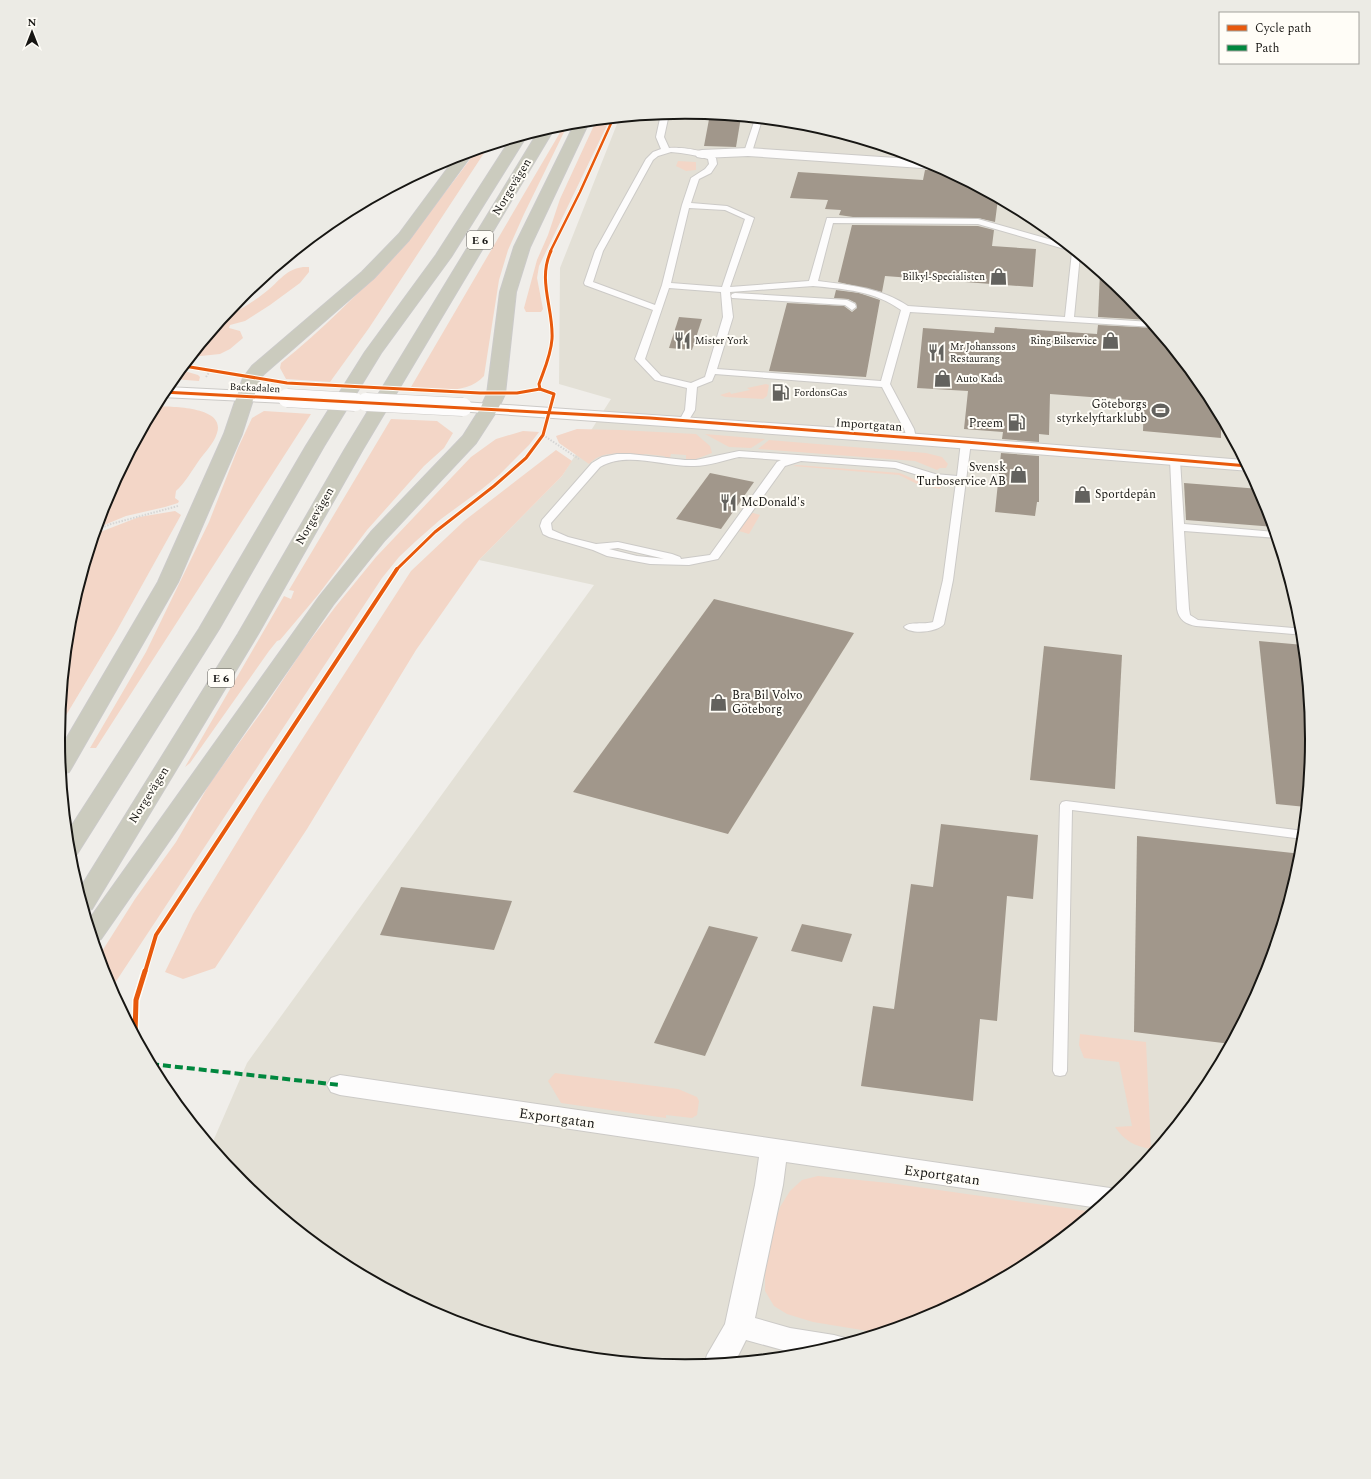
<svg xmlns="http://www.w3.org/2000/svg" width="1371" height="1479" font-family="Spectral,serif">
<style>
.built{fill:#e3e0d6}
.green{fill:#f3d6c7}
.building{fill:#a1978b}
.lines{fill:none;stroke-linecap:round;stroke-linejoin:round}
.service-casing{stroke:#cccac7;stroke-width:2}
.minor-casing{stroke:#cccac7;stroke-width:2}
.tertiary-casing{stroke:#cccac7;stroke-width:2}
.motorway-casing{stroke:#cbcac9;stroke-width:2}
.path{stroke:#d6d6d5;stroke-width:2;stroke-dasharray:1.5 1.5;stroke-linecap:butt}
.service{fill:#fdfcfc;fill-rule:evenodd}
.minor{fill:#fdfcfc;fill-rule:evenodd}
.tertiary{fill:#fdfcfc;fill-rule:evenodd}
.motorway{fill:#cbcbbe;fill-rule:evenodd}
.tertiary-bridge-casing{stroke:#cccac7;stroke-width:19;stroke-linecap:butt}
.tertiary-bridge{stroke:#fdfcfc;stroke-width:18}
.quiet{stroke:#00873e;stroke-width:4;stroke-dasharray:8 4;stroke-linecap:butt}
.cycleway-far3-casing{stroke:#fffdf7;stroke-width:4}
.cycleway-far2-casing{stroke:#fffdf7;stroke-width:5}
.cycleway-far1-casing{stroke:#fffdf7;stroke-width:6}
.cycleway-casing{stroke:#fffdf7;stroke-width:8}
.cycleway-far3{stroke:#e8590c;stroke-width:2.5}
.cycleway-far2{stroke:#e8590c;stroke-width:3}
.cycleway-far1{stroke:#e8590c;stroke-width:4}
.cycleway{stroke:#e8590c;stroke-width:5}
.labels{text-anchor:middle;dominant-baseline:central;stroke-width:4;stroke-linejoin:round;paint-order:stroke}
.far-poi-label{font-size:10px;fill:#171613;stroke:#fffdf7;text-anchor:start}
.far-street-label{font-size:10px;fill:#171613;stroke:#fffdf7}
.shield{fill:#fffdf7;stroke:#5d5b57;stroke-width:1}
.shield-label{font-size:11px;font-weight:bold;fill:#171613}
.street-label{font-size:12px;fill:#171613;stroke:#fffdf7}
.poi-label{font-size:12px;fill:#171613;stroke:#fffdf7;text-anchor:end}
.near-street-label{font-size:14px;fill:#171613;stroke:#fffdf7}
.rim{fill:none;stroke:#171613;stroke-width:2}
</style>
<rect width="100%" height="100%" fill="#f0eeea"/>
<polygon class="built" points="686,112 808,124 926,160 1034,218 1129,296 1207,391 1265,500 1301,617 1313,740 1301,862 1265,980 1207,1088 1129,1183 1034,1261 925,1319 808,1355 685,1367 563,1355 445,1319 337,1261 242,1183 211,1146 247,1063 594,585 479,560 562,476 611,399 559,384 560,268 619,119"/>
<g class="green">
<polygon points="610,119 539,266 537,278 543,309 541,312 526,312 524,308 537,260 548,235 560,199 596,121"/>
<path d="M565,124H568L524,214L508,250L499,280L484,376C466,396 434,389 411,387Z"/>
<path d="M488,147L369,328L330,382L286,379L280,368L281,363C357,302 420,228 477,150Z"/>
<polygon points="678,161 695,162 696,162 696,170 686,171 676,166"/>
<path d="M303,267H309V272L300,283L270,305L245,321L230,325L229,328L240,331L243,338L230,349L220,354L191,357L225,316L231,315C242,308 253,302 263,294C278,284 283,270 303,267Z"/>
<polygon points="181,370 198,375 200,377 199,381 173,379"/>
<polygon points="766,384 769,385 767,396 763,399 725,397 720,395 730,392 731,394 750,390 747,388"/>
<path d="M156,406C171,407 226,406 217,433C214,443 206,451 200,459C192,470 186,482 176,491L175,498L179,501L178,503L165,507L126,516L97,528L106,499Z"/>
<polygon points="264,411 311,414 96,748 90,748 146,652 209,522 238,448 252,418"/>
<polygon points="391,419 437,421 453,433 444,448 424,466 367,530 318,595 280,640 277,641 269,651 190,763 185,767 284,596 291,599 294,591 289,590"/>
<path d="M577,429L620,430L696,434L710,446L712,453L696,459H686V455L671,454L670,458H666L664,456L645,454L643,455C625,454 602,449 589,464L559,443L556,436Z"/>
<polygon points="523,431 539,432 529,445 499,475 482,489 441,519 416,541 399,557 382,578 111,989 106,979 99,956 135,899 176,842 210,783 265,707 302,651 336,606 376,557 471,457 496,439"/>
<polygon points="705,434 765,439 751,448 729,447"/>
<polygon points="769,440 926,453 942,457 948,464 946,468 940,468 937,470 915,461 758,449"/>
<polygon points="556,450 572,461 562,476 479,560 416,650 307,829 215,968 183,979 165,972 193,914 264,798 411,571 464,521"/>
<polygon points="797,465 900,473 920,482 918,484 941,487 940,489 917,484 899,475 793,466"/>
<polygon points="175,511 181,515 116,632 59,727 70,617 95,534 139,517"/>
<polygon points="750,512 760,515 749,534 739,531"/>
<path d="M1080,1034L1146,1042L1151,1149C1134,1146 1125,1141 1115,1127L1132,1126L1119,1062L1084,1058L1079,1045Z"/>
<polygon points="555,1073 678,1089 697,1097 699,1101 697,1115 692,1118 666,1115 666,1118 561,1103 548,1081"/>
<polygon points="818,1176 889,1183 1094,1212 1034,1261 925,1319 880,1333 813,1322 787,1314 774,1306 765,1291 765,1264 772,1230 780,1207 790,1191 802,1180"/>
</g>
<g class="building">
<polygon points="710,114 741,117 736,147 704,146"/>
<polygon points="942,169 998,199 995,222 978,218 853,217 839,215 841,210 825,209 828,200 790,198 798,172 923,180 925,170 936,170"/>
<polygon points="852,225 978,226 994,230 992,246 1036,249 1033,287 885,276 882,292 838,282"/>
<polygon points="1100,272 1129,296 1149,320 1098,317"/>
<polygon points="836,290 859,293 880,300 866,377 769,371 787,303 844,306 852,312 857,308 856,303 848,299 834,298"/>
<polygon points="679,317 702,319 692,350 669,348"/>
<polygon points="1098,325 1156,328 1207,391 1221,416 1221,438 1143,431 1144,401 1050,394 1049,435 1039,434 1039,442 1002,439 1003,432 964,429 968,391 917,388 923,328 994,333 995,327 1097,334"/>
<polygon points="1001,453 1039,456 1039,502 1037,502 1035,516 995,512"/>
<polygon points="710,473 754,482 721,529 676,519"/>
<polygon points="1184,483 1260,489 1265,500 1274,527 1186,520"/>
<polygon points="714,599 854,633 728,834 573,792"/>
<polygon points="1259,641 1304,645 1313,740 1306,807 1276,804"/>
<polygon points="1044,646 1122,655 1115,789 1030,780"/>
<polygon points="941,824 1038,835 1033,899 1007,896 997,1021 980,1019 973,1101 861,1086 873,1006 894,1009 911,884 933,887"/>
<polygon points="1137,836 1302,854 1301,862 1265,980 1231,1044 1134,1032"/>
<polygon points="401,887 512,901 494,950 380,935"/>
<polygon points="802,924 852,934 842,962 791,951"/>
<polygon points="709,926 758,937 705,1056 654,1043"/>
</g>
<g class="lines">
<defs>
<g id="service">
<path d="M661,114H669L664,137L669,148C680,147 707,150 716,158L717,164L711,173L699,179L691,203L727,206L754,218L730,287L809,281L827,218L978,219L1066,244L1073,250H1068L978,224L833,223L818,281C850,285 881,288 908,306L1065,317L1072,252L1073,250L1080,255L1074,317L1151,322L1155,327L910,312L890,384L914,429L916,438L914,440H908L904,429L882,387L715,374L712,381L697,387L695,410L687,423H681L679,421L685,410L687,388L655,380L635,359L653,310L585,285L584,283L595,251L646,159L653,152L661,149L656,137ZM671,152C684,153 696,155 708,159L709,164L705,169L691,178L682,205L662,285L655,305L593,282L603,251L653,160L658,156ZM689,208L725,210L745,219L722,287L671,283ZM813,286C844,289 875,291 901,310L881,381L717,369L733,317L730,292ZM669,288L721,292L723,317L705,377L691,383L661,376L645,359Z"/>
<polygon points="755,119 808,124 812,125 761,123 752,152 748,154 745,154 744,152"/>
<polygon points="735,293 847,300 855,304 856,307 852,310 845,305 732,298 731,296 732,294"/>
<path d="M966,439L971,442L953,580L944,624C938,632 911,635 904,627C909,621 924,625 933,622L943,580L956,482L934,480L895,468L801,461L785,466L718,559L689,565L650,564L607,556L593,550L549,537L543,534L540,526L542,520L592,463L602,457L617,454H630L685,460H696L739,451L896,462L935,474L957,476L961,442ZM739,457L781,460L777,462L710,555L681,559L680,557L672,554L618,542L596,544L568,537L552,530L551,523L600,467C628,451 663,467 694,466C709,466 724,460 739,457ZM618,548L665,559H666L637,556L609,549Z"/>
<path d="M1175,457L1180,460L1184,524L1275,532L1277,538L1184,531L1189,609L1190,615L1198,620L1293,628L1302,626V632L1293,634L1196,626C1186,624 1179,620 1177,609L1170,460Z"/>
<polygon points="1066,801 1304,831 1303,839 1072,810 1067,1071 1065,1075 1060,1076 1055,1075 1053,1071 1060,805 1062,802"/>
</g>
<g id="minor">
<polygon points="748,148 926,160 941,168 936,169 748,156 702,158 697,157 695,154 697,151 702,150"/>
<polygon points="340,1075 1110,1188 1120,1191 1099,1208 786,1162 783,1185 755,1318 790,1328 834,1335 845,1338 847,1343 807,1355 790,1352 746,1340 735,1362 704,1365 707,1355 725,1324 755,1185 759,1157 340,1095 331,1092 327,1085 331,1078"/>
</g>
<g id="tertiary">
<polygon points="167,387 287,393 293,394 296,398 293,402 287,403 161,397"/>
<polygon points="463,402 856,429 1244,460 1250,471 856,440 457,411 454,407 457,403"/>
</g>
<g id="motorway">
<polygon points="589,122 530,247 516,292 505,394 498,409 476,443 385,540 333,605 101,939 94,941 88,921 319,597 371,532 463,436 480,409 487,394 500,292 514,247 575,123"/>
<polygon points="553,127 554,129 363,449 258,634 92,909 85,911 79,890 238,634 345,449 538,132"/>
<polygon points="525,136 526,137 451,257 381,353 324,446 219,629 77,854 70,857 67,833 199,629 306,446 365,352 436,255 510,140"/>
<polygon points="471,152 472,154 470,157 409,240 374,278 264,374 260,378 242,434 178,582 72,767 69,772 61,774 59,751 158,582 224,434 243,378 252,366 362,272 399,234 456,157"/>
</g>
</defs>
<use href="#service" class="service-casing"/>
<use href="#minor" class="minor-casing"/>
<use href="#tertiary" class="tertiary-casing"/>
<use href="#motorway" class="motorway-casing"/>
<g class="path">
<polyline points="206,377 210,371"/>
<polyline points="543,435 579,459"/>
<polyline points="96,530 111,524 178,506"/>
</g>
<use href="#service" class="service"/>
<use href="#minor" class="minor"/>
<use href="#tertiary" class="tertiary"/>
<use href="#motorway" class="motorway"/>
<defs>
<g id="tertiary-bridge">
<polyline points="287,398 355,402"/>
<polyline points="366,402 463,407"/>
</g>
</defs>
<use href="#tertiary-bridge" class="tertiary-bridge-casing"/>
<use href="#tertiary-bridge" class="tertiary-bridge"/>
<polyline class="quiet" points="151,1064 340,1085"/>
<defs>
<polyline id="cycleway-far3" points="550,252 580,192 613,119"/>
<g id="cycleway-far2">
<polyline points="184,366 287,383 480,393 517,393 540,389 554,394 543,435 526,458 494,486 435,532 396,570"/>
<path d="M540,389L539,384C544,370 551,355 552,339C554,310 537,280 551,251"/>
<polyline points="163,392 650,418 966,442 1248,466"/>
</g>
<polyline id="cycleway-far1" points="145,972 156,935 397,569"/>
<polyline id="cycleway" points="135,1034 136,1000 145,971"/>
</defs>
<use href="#cycleway-far3" class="cycleway-far3-casing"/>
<use href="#cycleway-far2" class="cycleway-far2-casing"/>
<use href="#cycleway-far1" class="cycleway-far1-casing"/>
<use href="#cycleway" class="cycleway-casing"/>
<use href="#cycleway-far3" class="cycleway-far3"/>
<use href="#cycleway-far2" class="cycleway-far2"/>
<use href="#cycleway-far1" class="cycleway-far1"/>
<use href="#cycleway" class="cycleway"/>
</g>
<defs>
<symbol id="shop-bare" viewBox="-9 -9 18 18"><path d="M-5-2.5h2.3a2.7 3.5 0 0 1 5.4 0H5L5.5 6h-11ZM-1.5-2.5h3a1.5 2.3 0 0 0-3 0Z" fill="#63625e" stroke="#fffdf7" stroke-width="2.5" paint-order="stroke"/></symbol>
<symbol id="restaurant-bare" viewBox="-9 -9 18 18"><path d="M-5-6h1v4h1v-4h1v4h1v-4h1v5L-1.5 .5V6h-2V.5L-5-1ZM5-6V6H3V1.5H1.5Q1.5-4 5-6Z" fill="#63625e" stroke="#fffdf7" stroke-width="2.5" paint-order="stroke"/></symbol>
<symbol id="fuel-bare" viewBox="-9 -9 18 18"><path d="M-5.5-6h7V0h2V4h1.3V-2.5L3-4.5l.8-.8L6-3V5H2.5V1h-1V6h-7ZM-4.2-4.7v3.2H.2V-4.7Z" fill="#63625e" stroke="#fffdf7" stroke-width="2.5" paint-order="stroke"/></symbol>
<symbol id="stadium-bare" viewBox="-9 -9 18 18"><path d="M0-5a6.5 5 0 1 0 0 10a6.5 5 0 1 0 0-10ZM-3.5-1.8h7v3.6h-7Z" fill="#63625e" stroke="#fffdf7" stroke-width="2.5" paint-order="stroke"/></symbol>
</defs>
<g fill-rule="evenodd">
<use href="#shop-bare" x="986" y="264" width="25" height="25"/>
<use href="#restaurant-bare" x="670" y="328" width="25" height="25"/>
<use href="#shop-bare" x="1098" y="328" width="25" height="25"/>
<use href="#restaurant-bare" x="924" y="340" width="25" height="25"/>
<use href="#shop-bare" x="930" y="366" width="25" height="25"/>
<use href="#fuel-bare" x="768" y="380" width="25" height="25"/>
<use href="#stadium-bare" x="1148" y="398" width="25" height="25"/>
<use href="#fuel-bare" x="1004" y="410" width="25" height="25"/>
<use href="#shop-bare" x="1006" y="462" width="25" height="25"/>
<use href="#shop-bare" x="1070" y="482" width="25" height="25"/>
<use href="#restaurant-bare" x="716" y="490" width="25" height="25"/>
<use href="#shop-bare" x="706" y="690" width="25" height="25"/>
</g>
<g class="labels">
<g class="far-poi-label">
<text x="985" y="277" text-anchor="end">Bilkyl-Specialisten</text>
<text x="695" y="341">Mister York</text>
<text x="1097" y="341" text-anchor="end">Ring Bilservice</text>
<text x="950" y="347">Mr Johanssons<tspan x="950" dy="12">Restaurang</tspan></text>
<text x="956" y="379">Auto Kada</text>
<text x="794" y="393">FordonsGas</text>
</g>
<g class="far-street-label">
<text transform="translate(255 388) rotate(3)">Backadalen</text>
</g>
<g class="shield">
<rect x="467" y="231" width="26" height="18" rx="3"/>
<rect x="208" y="669" width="26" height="18" rx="3"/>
</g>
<g class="shield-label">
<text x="480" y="240">E 6</text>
<text x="221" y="678">E 6</text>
</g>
<g class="street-label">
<text transform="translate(512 187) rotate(-59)">Norgevägen</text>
<text transform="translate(869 425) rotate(4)">Importgatan</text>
<text transform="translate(315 516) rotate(-60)">Norgevägen</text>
<text transform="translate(149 795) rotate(-58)">Norgevägen</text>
</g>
<g class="poi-label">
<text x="1147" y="404">Göteborgs<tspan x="1147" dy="14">styrkelyftarklubb</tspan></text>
<text x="1003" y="423">Preem</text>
<text x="1006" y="467">Svensk<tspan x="1006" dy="14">Turboservice AB</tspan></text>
<text x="1095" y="494" text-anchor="start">Sportdepån</text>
<text x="741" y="502" text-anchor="start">McDonald's</text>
<text x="732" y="695" text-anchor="start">Bra Bil Volvo<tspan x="732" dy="14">Göteborg</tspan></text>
</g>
<g class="near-street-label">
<text transform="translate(557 1118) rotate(8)">Exportgatan</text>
<text transform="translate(942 1175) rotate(8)">Exportgatan</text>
</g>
</g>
<path d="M0 0H1371V1479H0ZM65 739a620 620 0 1 1 1240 0a620 620 0 1 1-1240 0Z" fill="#ecebe5" fill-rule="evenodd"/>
<path class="rim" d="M65 739a620 620 0 1 1 1240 0a620 620 0 1 1-1240 0Z"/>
<rect x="1219" y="12" width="140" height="52" fill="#fffdf7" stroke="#a2a19c"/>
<rect x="1227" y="25" width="20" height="6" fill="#e8590c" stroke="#a2a19c"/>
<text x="1255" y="32" font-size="12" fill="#171613">Cycle path</text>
<rect x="1227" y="45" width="20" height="6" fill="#00873e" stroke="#a2a19c"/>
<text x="1255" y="52" font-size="12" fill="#171613">Path</text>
<g transform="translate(32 32)" stroke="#fffdf7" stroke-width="3" paint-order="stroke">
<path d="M0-3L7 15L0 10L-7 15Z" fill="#171613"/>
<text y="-6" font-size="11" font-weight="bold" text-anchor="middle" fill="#171613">N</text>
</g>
</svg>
